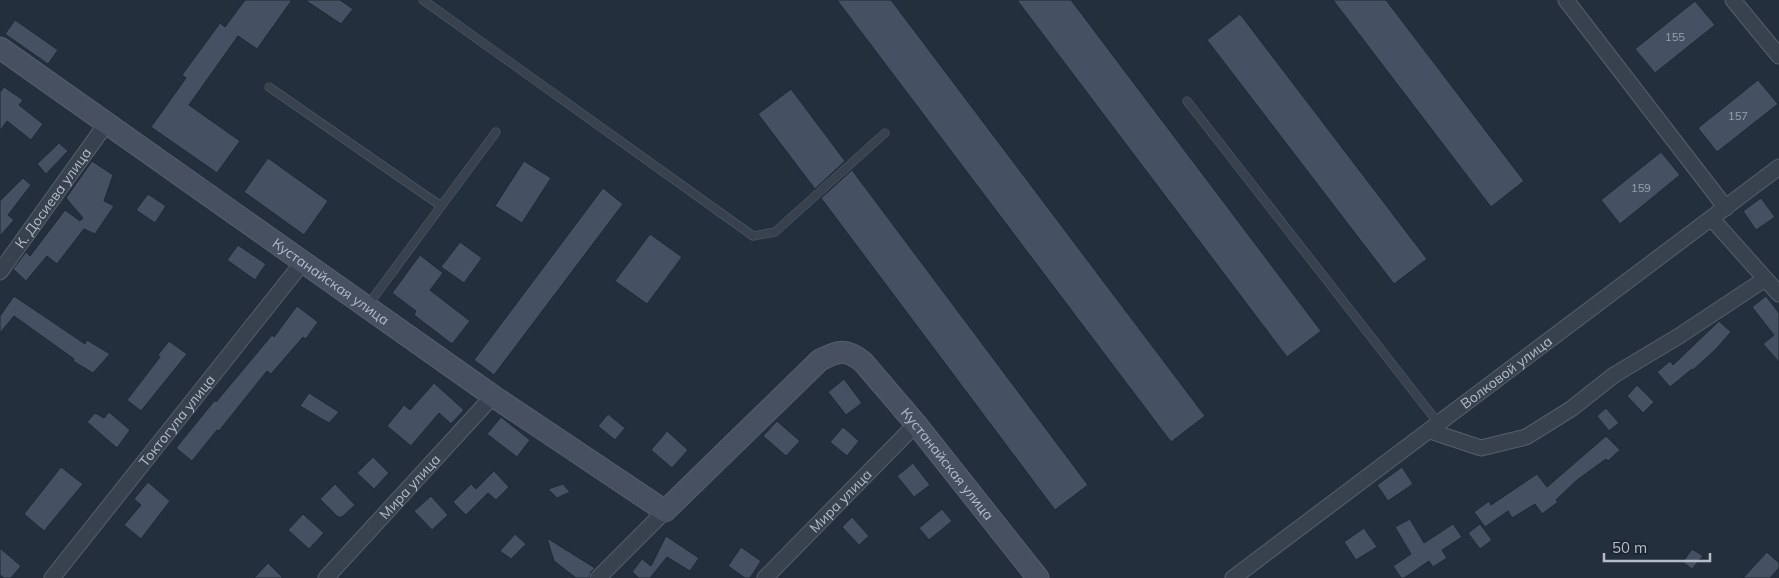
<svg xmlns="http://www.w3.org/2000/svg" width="1779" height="578" font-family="Mulish,sans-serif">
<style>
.building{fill:#455162;stroke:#1f2835}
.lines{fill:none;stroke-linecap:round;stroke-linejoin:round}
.lane-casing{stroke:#565f6c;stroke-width:9}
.street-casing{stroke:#565f6c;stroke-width:17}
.secondary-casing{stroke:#565f6c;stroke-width:23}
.lane{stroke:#38414e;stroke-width:8}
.street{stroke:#38414e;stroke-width:15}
.secondary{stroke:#465061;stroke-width:21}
.labels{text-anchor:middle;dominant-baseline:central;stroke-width:5;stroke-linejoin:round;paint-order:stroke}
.number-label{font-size:11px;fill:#98a1af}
.street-label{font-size:14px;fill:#b4bcc9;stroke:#1d2633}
</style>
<rect width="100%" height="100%" fill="#242f3e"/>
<g class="building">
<polygon points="245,0 292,0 257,49 238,36 189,105 240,141 217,173 151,127 186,78 182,75 220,23 225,27"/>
<polygon points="305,0 340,0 353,9 341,24"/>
<polygon points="837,0 891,0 1205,416 1171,442"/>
<polygon points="1017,0 1071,0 1321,331 1287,357"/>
<polygon points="1333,0 1386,0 1524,181 1491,207"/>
<polygon points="1695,1 1715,25 1655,73 1635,49"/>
<polygon points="1240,14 1427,259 1394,284 1207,40"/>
<polygon points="15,20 58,50 48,64 5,34"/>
<polygon points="1758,80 1778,104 1717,152 1698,128"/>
<polygon points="4,87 23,100 19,105 43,124 31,140 7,121 0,131 0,92"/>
<polygon points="791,89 845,161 815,189 758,114"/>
<polygon points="59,143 68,151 46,174 37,164"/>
<polygon points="1661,152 1680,175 1620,224 1601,200"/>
<polygon points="268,158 328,201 304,235 244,192"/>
<polygon points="92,161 113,175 104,201 114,206 95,234 84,229 57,264 47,256 26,281 13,269 26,252 30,256 65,210 80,221 83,218 66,198"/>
<polygon points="524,161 551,178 522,223 495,206"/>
<polygon points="852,170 1088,485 1055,510 821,198"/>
<polygon points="23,178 31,185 8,215 14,220 0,236 0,201"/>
<polygon points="603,188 623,204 494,375 474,360"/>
<polygon points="148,194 166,206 155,223 136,210"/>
<polygon points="1761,198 1775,217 1756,230 1743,211"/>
<polygon points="650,234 682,257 647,304 615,281"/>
<polygon points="460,242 482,258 464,283 441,267"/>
<polygon points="238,245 266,264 255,280 227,260"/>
<polygon points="420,255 443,273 430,290 470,321 452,344 414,315 416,311 392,293"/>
<polygon points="14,296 85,344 87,340 110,354 93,373 73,361 74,359 14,316 0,333 0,316"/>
<polygon points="1766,296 1779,313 1779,362 1763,344 1774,335 1752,307"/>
<polygon points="297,306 318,322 306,339 303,337 271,374 267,371 219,431 217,430 192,461 176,448 215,400 216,402 272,335 274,337"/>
<polygon points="1719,321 1731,332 1716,349 1693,370 1692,369 1670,387 1657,372 1670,361 1673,365"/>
<polygon points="169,341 187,354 141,411 127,400 160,357 158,355"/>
<polygon points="844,379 862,403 846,415 828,392"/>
<polygon points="434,383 464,410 451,424 439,413 411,446 387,426 404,405 410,410"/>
<polygon points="1637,385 1654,402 1643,413 1627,396"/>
<polygon points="309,393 339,412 329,423 300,406"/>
<polygon points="1606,408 1619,423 1609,431 1597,416"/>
<polygon points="109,412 130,430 117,448 87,422 95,413 104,418"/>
<polygon points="608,414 625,428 615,440 598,426"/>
<polygon points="501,417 530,440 517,457 487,434"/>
<polygon points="777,421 800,441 786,456 763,436"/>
<polygon points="843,427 859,441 847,456 830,442"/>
<polygon points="667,431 688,450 672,468 651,450"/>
<polygon points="1606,436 1620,450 1608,461 1606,459 1577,480 1556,500 1558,502 1542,514 1535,504 1512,518 1508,511 1485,527 1474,512 1489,501 1491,505 1537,474 1547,487"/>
<polygon points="373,457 389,473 374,489 357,473"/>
<polygon points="913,463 930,485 914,497 897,476"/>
<polygon points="61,467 83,484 44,531 24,514"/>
<polygon points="1402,467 1413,484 1388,501 1377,485"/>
<polygon points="494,471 509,487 496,500 488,493 466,515 453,502 471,484 476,489"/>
<polygon points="148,482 170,501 141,539 124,525 141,505 134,499"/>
<polygon points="335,484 355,505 342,517 338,517 320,499"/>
<polygon points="563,484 570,492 557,498 548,489"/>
<polygon points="431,496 448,515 432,530 414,511"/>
<polygon points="942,509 952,521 929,540 919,528"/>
<polygon points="303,514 324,533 309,549 288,530"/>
<polygon points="852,517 869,536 859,545 842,527"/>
<polygon points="1410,519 1424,543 1453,524 1462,537 1442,550 1447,558 1433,567 1429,561 1404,578 1401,578 1393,566 1411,554 1395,527"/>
<polygon points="1480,524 1492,540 1480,549 1468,533"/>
<polygon points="1364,528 1377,547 1356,560 1344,542"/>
<polygon points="515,534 526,544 511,559 500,551"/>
<polygon points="666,536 699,558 690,571 667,557 650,578 639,578 632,572 642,559 651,566"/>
<polygon points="547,538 595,568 591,572 589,578 576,578 554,561"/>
<polygon points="741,547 761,561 750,578 745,578 728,566"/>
<polygon points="0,548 21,566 11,578 4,578 0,575"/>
<polygon points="1692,549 1703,556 1692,569 1683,562"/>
<polygon points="1767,552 1779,563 1779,568 1770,578 1743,578"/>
<polygon points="268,563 283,578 254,578"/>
</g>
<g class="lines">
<defs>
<g id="lane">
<polyline points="423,0 753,236 775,232 885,133"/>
<polyline points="269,87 441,206"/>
<polyline points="1187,101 1439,424"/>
<polyline points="368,305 496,132"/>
</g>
<g id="street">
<polyline points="1566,0 1726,208"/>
<polyline points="1733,0 1779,56"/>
<polyline points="1712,219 1779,294"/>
<path id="s1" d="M0,272L106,124"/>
<polyline points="1430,431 1481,448 1526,437 1571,409 1614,375 1679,336 1765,279"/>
<path id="s2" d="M52,578L303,262"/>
<path id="s3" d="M326,578L493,396"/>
<polyline points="598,578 665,511"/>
<path id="s4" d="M765,578L916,424"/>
<path id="s5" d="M1233,578L1779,167"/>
</g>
<g id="secondary">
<path id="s6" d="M0,48L493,396L665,511L820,360C839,351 845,348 863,362L916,424L1038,578"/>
</g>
</defs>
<use href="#lane" class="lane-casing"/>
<use href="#street" class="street-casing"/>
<use href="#secondary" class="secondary-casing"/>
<use href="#lane" class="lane"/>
<use href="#street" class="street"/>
<use href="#secondary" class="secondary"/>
</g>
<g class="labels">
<g class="number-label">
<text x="1675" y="37">155</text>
<text x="1738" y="116">157</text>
<text x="1641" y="188">159</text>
</g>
<g class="street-label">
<text stroke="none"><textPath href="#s1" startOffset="91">К. Досиева улица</textPath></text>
<text stroke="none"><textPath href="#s6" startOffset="405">Кустанайская улица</textPath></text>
<text stroke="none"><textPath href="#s5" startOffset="342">Волковой улица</textPath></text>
<text stroke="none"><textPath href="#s2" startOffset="201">Токтогула улица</textPath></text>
<text stroke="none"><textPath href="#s6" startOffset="1206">Кустанайская улица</textPath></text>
<text stroke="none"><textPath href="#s3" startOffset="124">Мира улица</textPath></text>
<text stroke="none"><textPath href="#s4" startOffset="108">Мира улица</textPath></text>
</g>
</g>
<path d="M1604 553v8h106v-8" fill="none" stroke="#b4bcc9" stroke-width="2.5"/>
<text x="1612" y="553" font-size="15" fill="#b4bcc9" stroke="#1d2633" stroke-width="4" paint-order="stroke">50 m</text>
</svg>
